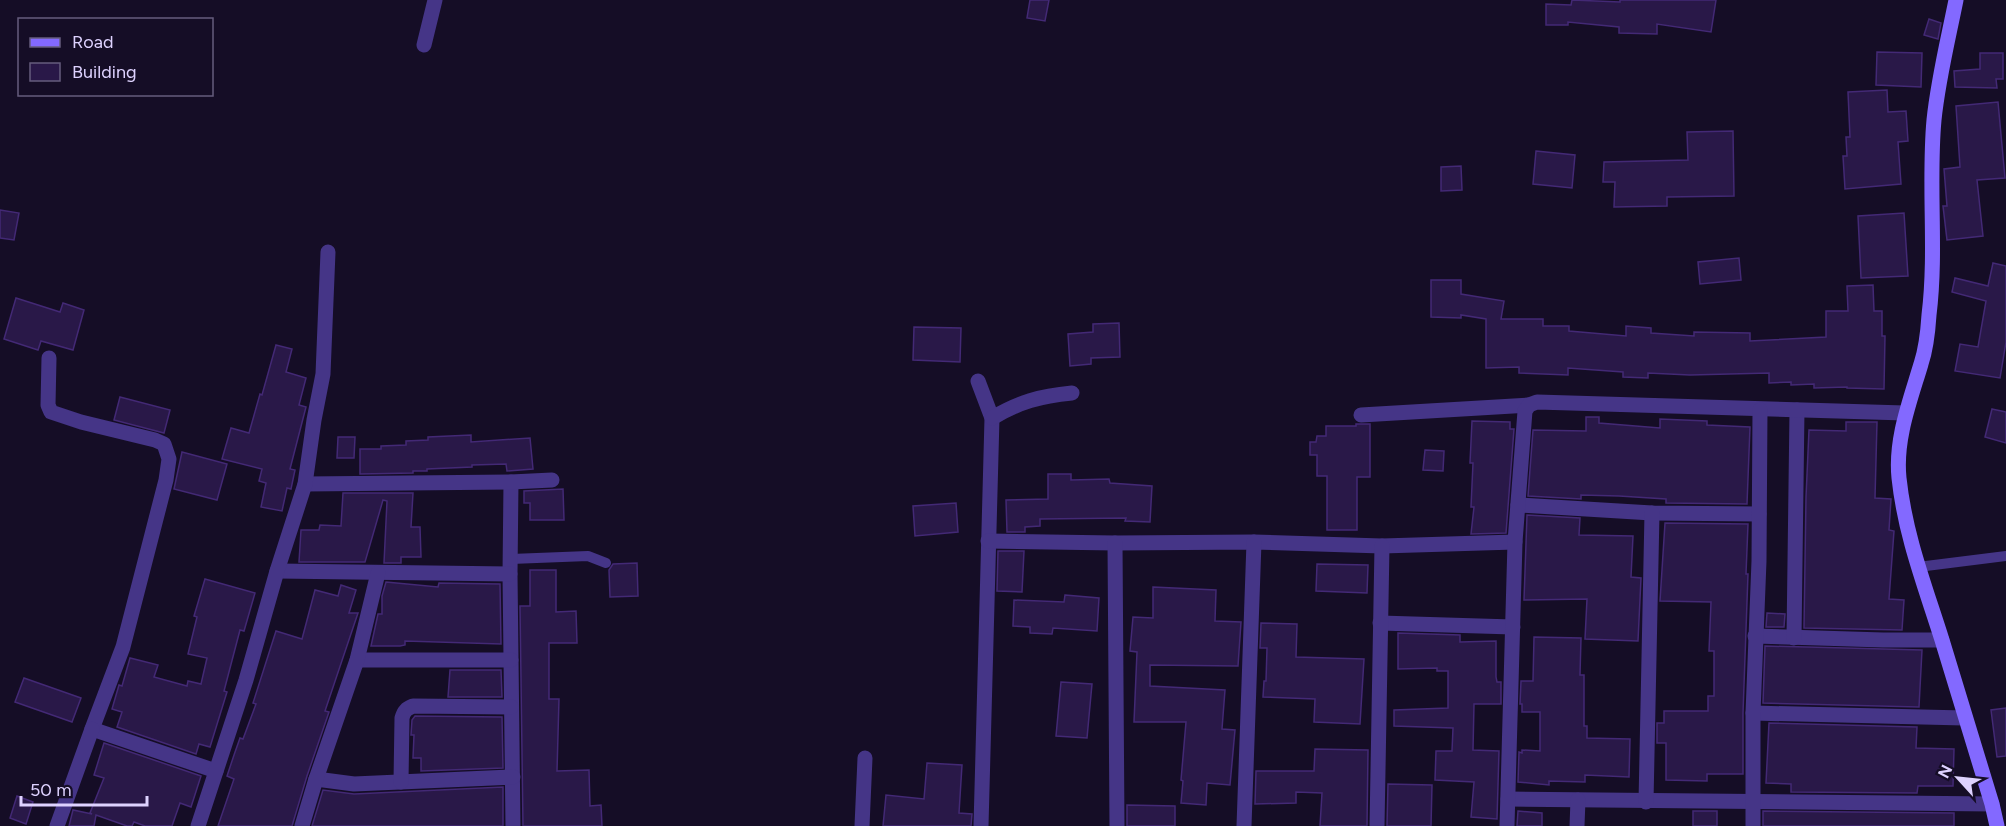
<svg xmlns="http://www.w3.org/2000/svg" width="2006" height="826" font-family="Figtree,sans-serif">
<style>
.building{fill:#291848;stroke:#432975;stroke-width:1.5}
.lines{fill:none;stroke-linecap:round;stroke-linejoin:round}
.lane{stroke:#453587;stroke-width:10}
.street{stroke:#453587;stroke-width:15}
.secondary{stroke:#8369ff;stroke-width:15}
</style>
<rect width="100%" height="100%" fill="#150d26"/>
<g class="building">
<polygon points="1030,0 1049,0 1045,21 1027,18"/>
<polygon points="1572,0 1620,2 1620,0 1716,0 1711,32 1657,24 1657,34 1619,33 1619,27 1568,22 1568,25 1546,25 1546,4 1571,5"/>
<polygon points="1929,19 1941,23 1938,39 1924,35"/>
<polygon points="1877,52 1922,53 1921,87 1876,85"/>
<polygon points="1980,53 2003,53 2003,79 1996,79 1997,88 1955,87 1954,71 1980,69"/>
<polygon points="1887,90 1888,112 1906,111 1908,141 1898,142 1901,184 1845,189 1843,156 1847,156 1846,137 1850,137 1848,92"/>
<polygon points="1998,102 2005,178 1977,180 1983,236 1947,240 1943,206 1947,206 1944,169 1960,167 1956,106"/>
<polygon points="1733,131 1734,196 1667,197 1667,206 1614,207 1615,182 1603,182 1604,162 1688,160 1687,132"/>
<polygon points="1536,151 1575,155 1572,188 1533,184"/>
<polygon points="1461,166 1462,190 1441,191 1441,167"/>
<polygon points="0,210 19,213 14,240 0,238"/>
<polygon points="1904,213 1908,276 1861,278 1858,216"/>
<polygon points="1739,258 1741,280 1700,284 1698,262"/>
<polygon points="1993,263 2006,266 2006,342 2000,378 1955,371 1960,344 1978,347 1986,301 1952,292 1955,278 1988,286"/>
<polygon points="1431,280 1461,280 1461,294 1504,301 1501,319 1543,319 1543,326 1569,326 1569,331 1626,336 1626,326 1651,328 1651,333 1694,336 1694,332 1750,333 1750,341 1826,337 1826,311 1848,311 1847,286 1873,285 1874,311 1882,311 1882,336 1885,336 1884,389 1847,388 1847,387 1814,388 1814,384 1791,385 1791,382 1769,383 1769,373 1690,375 1648,373 1648,378 1623,377 1623,372 1568,368 1568,375 1519,373 1519,367 1486,368 1486,319 1461,315 1461,318 1431,317"/>
<polygon points="16,298 60,312 63,303 84,310 73,350 41,341 38,350 4,339"/>
<polygon points="1119,323 1120,357 1091,358 1091,364 1070,366 1068,334 1093,332 1093,324"/>
<polygon points="914,327 961,328 960,362 913,360"/>
<polygon points="276,345 292,349 286,372 306,378 299,405 306,407 290,469 295,470 291,489 287,488 282,511 261,507 266,483 259,481 262,469 222,459 231,428 249,433 260,394 262,395"/>
<polygon points="120,397 170,410 164,433 114,420"/>
<polygon points="1992,409 2006,412 2006,443 1985,437"/>
<polygon points="1586,417 1599,417 1599,423 1660,428 1660,419 1707,421 1707,425 1750,427 1747,504 1666,503 1666,499 1619,496 1581,495 1581,499 1528,496 1533,430 1586,431"/>
<polygon points="1472,421 1510,422 1510,429 1514,429 1506,533 1471,534 1474,507 1471,507 1473,463 1470,463"/>
<polygon points="1846,422 1877,422 1875,498 1891,499 1889,530 1894,531 1889,599 1904,600 1902,630 1804,628 1806,497 1809,430 1846,431"/>
<polygon points="1356,424 1370,424 1370,477 1357,477 1357,530 1327,530 1327,476 1317,476 1317,455 1310,455 1310,442 1316,442 1317,436 1326,436 1326,426 1356,426"/>
<polygon points="471,435 471,442 530,438 533,469 507,471 506,464 472,465 472,467 427,469 427,471 413,471 413,473 360,474 360,449 381,449 381,446 406,445 406,441 428,440 428,437"/>
<polygon points="338,437 355,437 354,458 337,458"/>
<polygon points="1425,450 1444,451 1443,471 1423,470"/>
<polygon points="182,452 227,464 217,500 174,489"/>
<polygon points="1048,474 1071,474 1071,480 1109,479 1110,483 1152,486 1150,522 1125,521 1126,518 1040,519 1040,526 1025,527 1025,532 1007,532 1006,500 1048,499"/>
<polygon points="563,489 564,520 530,520 530,503 524,503 524,491"/>
<polygon points="343,493 413,493 411,527 420,527 421,557 401,557 401,563 384,563 387,501 383,500 365,562 299,562 301,530 319,530 320,525 341,526"/>
<polygon points="956,503 958,532 915,536 913,506"/>
<polygon points="1527,515 1580,518 1579,535 1633,536 1631,577 1641,578 1638,641 1585,639 1587,599 1524,600"/>
<polygon points="1665,523 1748,524 1746,574 1748,574 1743,713 1743,774 1707,774 1707,781 1666,780 1666,743 1657,743 1657,723 1664,723 1664,711 1708,711 1708,696 1714,696 1714,651 1709,651 1711,602 1660,601"/>
<polygon points="998,551 1024,551 1022,592 997,591"/>
<polygon points="637,563 638,596 610,597 609,570 613,564"/>
<polygon points="1317,564 1368,565 1367,593 1316,591"/>
<polygon points="530,570 556,570 556,612 576,611 577,643 549,643 549,699 559,699 557,771 589,770 590,806 601,805 602,826 523,826 520,606 530,606"/>
<polygon points="205,579 255,593 244,631 240,630 224,691 227,692 210,747 199,744 196,754 117,727 122,712 112,709 119,685 122,686 130,658 158,665 154,677 187,686 188,681 201,684 207,658 188,654 197,617 194,616"/>
<polygon points="386,582 438,587 439,583 500,584 501,644 405,641 405,645 400,646 371,646 378,614 382,614 382,596"/>
<polygon points="341,585 356,590 349,613 358,613 325,711 329,712 307,776 292,826 218,826 234,779 227,776 234,755 240,738 243,739 256,704 253,703 276,631 302,639 315,590 338,596"/>
<polygon points="1153,587 1216,590 1215,621 1241,622 1238,666 1150,665 1150,686 1225,690 1222,729 1235,730 1230,785 1207,783 1206,805 1181,803 1183,781 1181,780 1186,722 1134,722 1137,652 1130,651 1133,617 1153,618"/>
<polygon points="1065,595 1099,598 1097,631 1053,628 1052,634 1030,633 1030,627 1013,626 1014,600 1064,602"/>
<polygon points="1767,613 1785,614 1784,627 1766,627"/>
<polygon points="1261,623 1297,624 1296,657 1364,659 1360,724 1314,722 1315,699 1263,697 1264,681 1266,681 1267,648 1260,648"/>
<polygon points="1398,633 1460,635 1460,642 1496,641 1496,677 1497,682 1501,682 1501,704 1474,704 1473,750 1499,751 1497,819 1471,817 1474,782 1435,780 1436,751 1452,751 1453,728 1394,726 1394,710 1448,708 1448,671 1437,671 1437,668 1398,669"/>
<polygon points="1534,637 1581,638 1580,675 1584,675 1584,726 1587,726 1587,738 1630,739 1629,777 1585,775 1585,782 1549,781 1549,785 1518,782 1519,752 1522,753 1522,750 1540,751 1540,712 1522,712 1522,704 1520,704 1521,681 1533,681"/>
<polygon points="1765,646 1922,650 1919,707 1763,703"/>
<polygon points="450,670 501,670 502,697 448,697"/>
<polygon points="24,678 81,698 72,722 15,702"/>
<polygon points="1061,682 1092,684 1087,738 1056,736"/>
<polygon points="2006,708 2006,756 1997,757 1991,710"/>
<polygon points="415,716 502,717 503,768 421,771 421,758 413,758 414,735 411,735 412,720"/>
<polygon points="1769,723 1917,727 1916,748 1954,749 1953,786 1918,786 1917,793 1791,792 1791,784 1766,783"/>
<polygon points="104,743 201,776 191,807 180,803 172,826 145,826 134,822 132,826 127,826 96,815 94,826 69,826 73,810 92,814 90,813 104,778 94,775"/>
<polygon points="1315,749 1368,750 1367,826 1320,826 1322,793 1296,792 1296,803 1255,804 1256,771 1314,771"/>
<polygon points="927,763 962,765 959,813 972,814 971,826 883,826 886,795 924,799"/>
<polygon points="1388,784 1432,785 1431,826 1387,826"/>
<polygon points="503,787 503,826 312,826 323,790 354,794"/>
<polygon points="17,796 33,802 26,824 10,818"/>
<polygon points="1127,805 1175,806 1175,826 1127,826"/>
<polygon points="1518,811 1542,813 1542,826 1517,826"/>
<rect x="1693" y="811" width="24" height="15"/>
<polygon points="1763,811 1954,813 1954,826 1763,826"/>
</g>
<g class="lines">
<g class="lane">
<polyline points="511,559 588,556 606,563"/>
<polyline points="1918,567 2006,556"/>
</g>
<g class="street">
<polyline points="424,45 435,0"/>
<polyline points="49,358 48,405 51,412 81,422 155,440 164,444 169,459 166,480 123,647 92,729 216,771"/>
<polyline points="978,381 992,418 981,826"/>
<polyline points="1361,415 1529,405"/>
<path d="M992,418C1019,402 1040,396 1072,393"/>
<polyline points="511,482 510,574 513,826"/>
<polyline points="305,484 511,482 552,480"/>
<polyline points="1518,505 1652,513 1759,514"/>
<polyline points="988,541 1115,543 1254,542 1382,546 1515,542"/>
<polyline points="1115,543 1117,826"/>
<polyline points="277,571 510,574"/>
<polyline points="1380,623 1513,627"/>
<polyline points="1755,636 1883,640 1942,640"/>
<polyline points="1794,638 1797,410"/>
<polyline points="357,660 511,660"/>
<polyline points="1753,713 1964,718"/>
<polyline points="316,779 354,784 513,777"/>
<path d="M401,782L402,718C404,711 406,709 413,706L511,707"/>
<polyline points="1508,799 1992,804"/>
<polyline points="1646,802 1652,513"/>
<polyline points="57,826 92,729"/>
<polyline points="198,826 246,680 277,571 305,484 314,420 323,374 328,252"/>
<polyline points="302,826 316,779 357,660 378,573"/>
<polyline points="862,826 865,758"/>
<polyline points="1244,826 1254,542"/>
<polyline points="1377,826 1382,546"/>
<polyline points="1507,826 1515,542 1525,411 1529,405 1537,402 1905,413"/>
<polyline points="1577,826 1578,800"/>
<polyline points="1753,826 1753,713 1759,561 1760,410"/>
</g>
<path class="secondary" d="M1956,0C1948,40 1938,80 1934,120C1928,185 1937,250 1929,315C1928,331 1926,349 1921,364C1910,401 1895,439 1899,478C1905,535 1925,586 1942,640C1959,695 1975,750 1992,804L1997,826"/>
</g>
<rect x="18" y="18" width="195" height="78" fill="#150d26" stroke="#655c7d" stroke-width="1.5"/>
<rect x="30" y="38" width="30" height="9" fill="#8369ff" stroke="#655c7d" stroke-width="1.5"/>
<text x="72" y="48" font-size="18" fill="#ded2ff">Road</text>
<rect x="30" y="63" width="30" height="18" fill="#291848" stroke="#655c7d" stroke-width="1.5"/>
<text x="72" y="78" font-size="18" fill="#ded2ff">Building</text>
<g transform="translate(1958 778) rotate(297)" stroke="#150d26" stroke-width="4.5" paint-order="stroke">
<path d="M0-4.5L10 22L0 15L-10 22Z" fill="#ded2ff"/>
<text y="-9" font-size="16" font-weight="bold" text-anchor="middle" fill="#ded2ff">N</text>
</g>
<path d="M21 796v9h126v-9" fill="none" stroke="#ded2ff" stroke-width="3"/>
<text x="30" y="796" font-size="18" fill="#ded2ff" stroke="#150d26" stroke-width="4.5" paint-order="stroke">50 m</text>
</svg>
